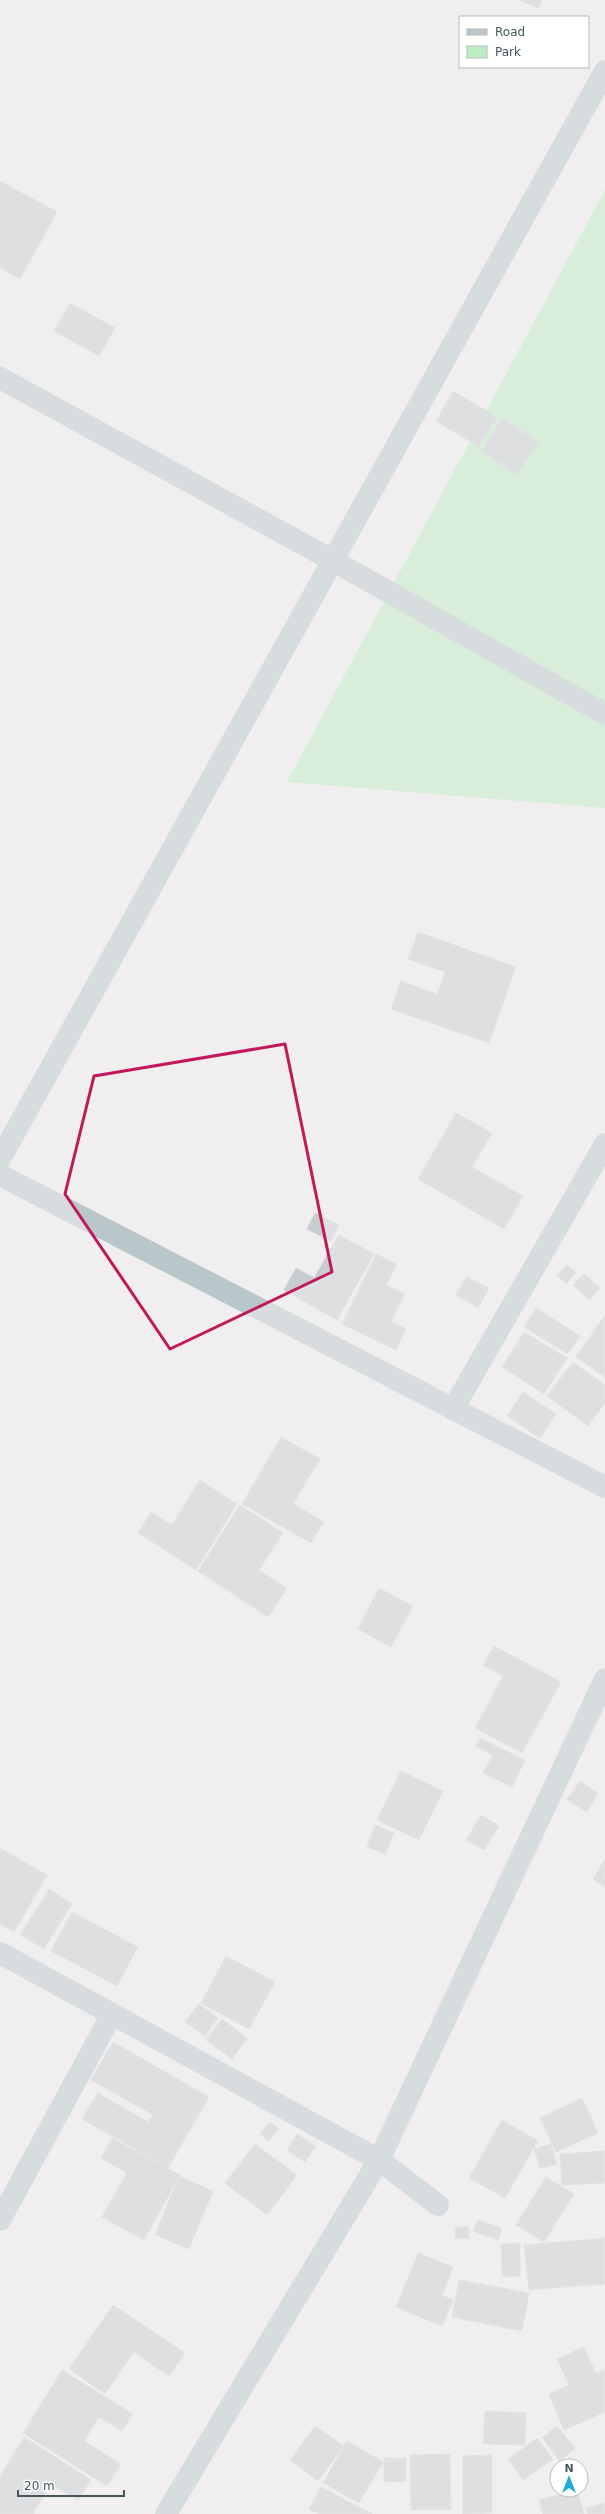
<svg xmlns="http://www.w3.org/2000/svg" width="605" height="2514" font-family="'DejaVu Sans',sans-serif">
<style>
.green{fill:#bcedc0}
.building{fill:#c8cdd0;stroke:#d2d6d9}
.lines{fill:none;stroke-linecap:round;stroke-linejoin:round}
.street{stroke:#b9c7cb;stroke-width:22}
.marked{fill:none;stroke:#c2185b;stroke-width:3;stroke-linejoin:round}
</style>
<rect width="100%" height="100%" fill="#f0eeee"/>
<polygon class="green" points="605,190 605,808 287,782"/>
<g class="building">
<polygon points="519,0 542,0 539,8"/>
<polygon points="0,181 57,212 20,279 0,268"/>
<polygon points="70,303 115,328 99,356 54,331"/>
<polygon points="453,391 497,417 479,447 436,421"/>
<polygon points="502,418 539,442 517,475 481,451"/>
<polygon points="418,932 516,967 489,1043 391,1009 401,981 437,994 445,972 408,959"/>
<polygon points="456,1113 492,1133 472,1167 523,1196 504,1229 418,1179"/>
<polygon points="315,1213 339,1225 331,1241 307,1229"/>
<polygon points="339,1235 374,1254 337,1320 284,1290 296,1268 314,1278"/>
<polygon points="376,1254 397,1264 386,1285 405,1294 391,1321 406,1329 396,1350 342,1324"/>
<polygon points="567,1265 576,1273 566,1284 557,1275"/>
<polygon points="584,1274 600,1288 589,1300 573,1285"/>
<polygon points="466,1277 489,1288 478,1308 456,1295"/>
<polygon points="536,1308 580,1336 568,1354 524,1327"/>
<polygon points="605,1315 605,1377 576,1357"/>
<polygon points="524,1332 567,1358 544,1394 502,1367"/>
<polygon points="573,1362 605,1385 605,1403 588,1426 547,1396"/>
<polygon points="523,1392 556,1414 540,1438 507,1416"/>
<polygon points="281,1437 320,1459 293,1504 324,1522 311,1543 242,1504"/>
<polygon points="200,1480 237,1504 196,1570 138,1533 151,1512 172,1525"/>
<polygon points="240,1505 283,1533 259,1570 287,1588 268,1617 198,1571"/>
<polygon points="379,1588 413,1606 391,1647 358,1629"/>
<polygon points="494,1646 561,1682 522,1753 475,1728 503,1676 483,1665"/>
<polygon points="480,1738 525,1760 512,1787 483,1773 493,1755 476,1746"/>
<polygon points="401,1771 443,1791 419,1840 377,1820"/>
<polygon points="580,1781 598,1793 587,1812 567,1800"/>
<polygon points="481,1815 499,1826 484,1850 466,1840"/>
<polygon points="375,1825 394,1833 385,1854 367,1847"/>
<polygon points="0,1848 47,1875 14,1932 0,1924"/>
<polygon points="605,1859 605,1887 593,1879"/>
<polygon points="49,1889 72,1904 44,1949 20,1935"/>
<polygon points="72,1912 138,1947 117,1986 51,1951"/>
<polygon points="226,1956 275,1982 249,2029 201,2003"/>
<polygon points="199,2004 218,2018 205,2036 185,2022"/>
<polygon points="222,2019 247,2038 232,2059 206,2040"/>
<polygon points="113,2042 209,2097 168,2168 82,2119 98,2093 148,2122 153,2115 91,2080"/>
<polygon points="582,2098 598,2133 556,2152 540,2118"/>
<polygon points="502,2120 538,2141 505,2198 469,2178"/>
<polygon points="270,2122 279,2129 269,2141 260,2134"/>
<polygon points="297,2134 316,2146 305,2162 287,2150"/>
<polygon points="112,2138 180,2175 144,2240 102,2217 127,2173 101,2158"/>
<polygon points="255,2144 297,2175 267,2215 225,2183"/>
<polygon points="551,2144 557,2164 540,2168 534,2149"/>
<polygon points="605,2151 605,2183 562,2185 560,2154"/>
<polygon points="179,2176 213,2191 189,2249 155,2235"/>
<polygon points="546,2177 574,2194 544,2242 516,2225"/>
<polygon points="478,2220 502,2228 498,2240 473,2231"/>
<polygon points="455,2227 469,2227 469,2238 456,2239"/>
<polygon points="605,2238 605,2284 529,2290 524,2245"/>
<polygon points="520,2243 520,2276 502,2277 501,2244"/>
<polygon points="418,2253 453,2267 442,2295 453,2300 442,2326 396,2307"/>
<polygon points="459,2280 529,2293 522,2331 452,2317"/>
<polygon points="113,2305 185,2353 169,2376 134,2352 105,2394 69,2369"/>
<polygon points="584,2347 596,2374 605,2369 605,2412 564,2430 549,2394 569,2385 557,2359"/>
<polygon points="62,2370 133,2414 122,2431 99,2417 84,2441 121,2464 107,2486 23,2433"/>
<polygon points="485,2411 526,2413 525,2445 483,2444"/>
<polygon points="315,2426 344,2446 318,2481 290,2460"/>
<polygon points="557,2426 575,2448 560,2461 542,2438"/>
<polygon points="24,2437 91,2480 78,2500 51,2484 33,2513 35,2514 0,2514 0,2476"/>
<polygon points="537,2438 553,2459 523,2480 508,2459"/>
<polygon points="347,2441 383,2462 359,2503 323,2483"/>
<polygon points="450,2454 451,2510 411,2510 410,2455"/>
<polygon points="492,2455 492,2513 463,2514 463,2456"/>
<polygon points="384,2458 406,2458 406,2481 384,2482"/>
<polygon points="321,2487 372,2514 319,2514 309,2509"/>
<polygon points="577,2490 584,2514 543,2514 539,2500"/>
<polygon points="605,2503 605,2514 588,2514 586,2508"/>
</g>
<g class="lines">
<g class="street">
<polyline points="0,378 332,560 605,714"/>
<polyline points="0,1159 605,71"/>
<polyline points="0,1175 605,1487"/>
<polyline points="453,1409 605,1144"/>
<polyline points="0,1953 112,2014 0,2220"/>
<polyline points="112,2014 379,2160 438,2205"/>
<polyline points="166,2514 379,2160 605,1679"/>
</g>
</g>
<path d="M0 0H605V2514H0ZM285,1044L332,1272L170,1349L65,1194L94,1076Z" fill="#f0eeee" fill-opacity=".55" fill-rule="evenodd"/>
<path class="marked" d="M285,1044L332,1272L170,1349L65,1194L94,1076Z"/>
<rect x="459" y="16" width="130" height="52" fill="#ffffff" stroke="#b5bcbd"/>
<rect x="467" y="29" width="20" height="6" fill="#b9c7cb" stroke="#b5bcbd"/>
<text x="495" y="36" font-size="12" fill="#46575b">Road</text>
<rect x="467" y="46" width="20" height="12" fill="#bcedc0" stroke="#b5bcbd"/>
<text x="495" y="56" font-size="12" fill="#46575b">Park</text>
<g transform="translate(569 2478)"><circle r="19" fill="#ffffff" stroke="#b5bcbd"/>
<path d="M0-3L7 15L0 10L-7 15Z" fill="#1dabdb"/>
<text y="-6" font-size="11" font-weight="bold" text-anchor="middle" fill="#46575b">N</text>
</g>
<path d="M18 2490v6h106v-6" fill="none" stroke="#46575b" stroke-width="2"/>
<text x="24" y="2490" font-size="12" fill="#46575b" stroke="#ffffff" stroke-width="3" paint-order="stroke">20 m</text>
</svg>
